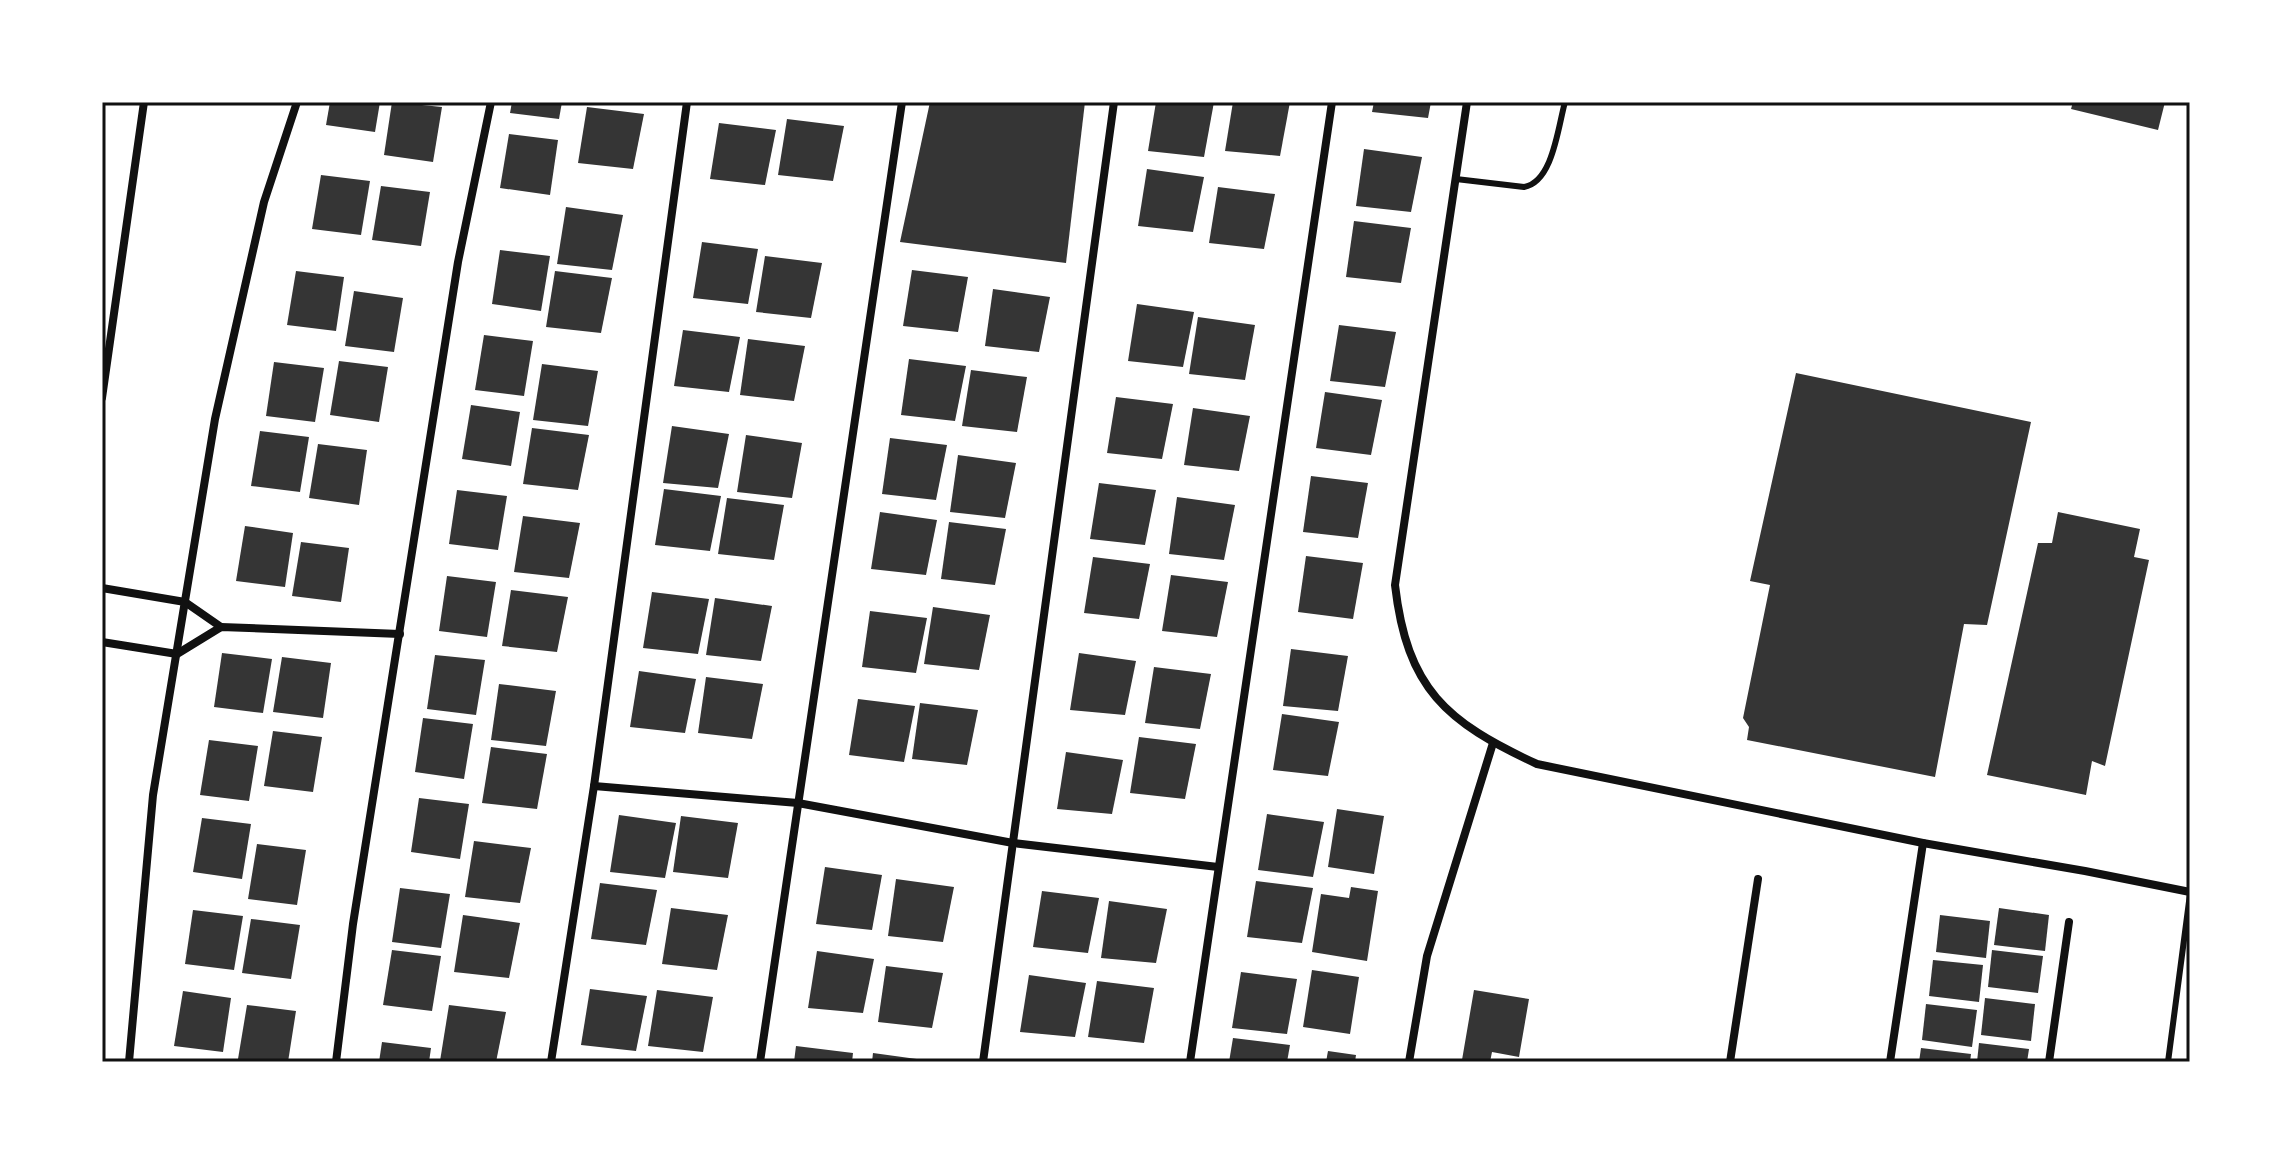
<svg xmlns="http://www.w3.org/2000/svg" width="2292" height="1164" font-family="'Sofia Sans Condensed',sans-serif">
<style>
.building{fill:#353535}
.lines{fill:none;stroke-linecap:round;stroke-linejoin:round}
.service{stroke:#111;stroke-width:6}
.minor{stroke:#111;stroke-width:8}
.neatline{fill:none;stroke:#111;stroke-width:3}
</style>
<rect width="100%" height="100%" fill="#fff"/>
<g class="building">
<polygon points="330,102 380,102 375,132 326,125"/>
<polygon points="392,102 442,107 433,162 384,155"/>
<polygon points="512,102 562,102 559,119 510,113"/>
<polygon points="930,102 1085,102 1066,263 900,242"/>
<polygon points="1156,102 1214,102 1204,157 1148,151"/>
<polygon points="1233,102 1290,102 1280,156 1225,151"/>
<polygon points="1374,102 1431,102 1428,118 1372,112"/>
<polygon points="2073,102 2165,102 2158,130 2071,109"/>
<polygon points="587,107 644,114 633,169 578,163"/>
<polygon points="787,119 844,126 833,181 778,175"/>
<polygon points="719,123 776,130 765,185 710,179"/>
<polygon points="509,134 558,140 550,195 500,188"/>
<polygon points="1364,149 1422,157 1411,212 1356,206"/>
<polygon points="1147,169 1204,177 1193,232 1138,226"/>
<polygon points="321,175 370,181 361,235 312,229"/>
<polygon points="381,186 430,192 421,246 372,240"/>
<polygon points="1218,187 1275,194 1264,249 1209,243"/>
<polygon points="566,207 623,215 612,270 557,264"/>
<polygon points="1354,221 1411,228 1401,283 1346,277"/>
<polygon points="702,242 758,249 748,304 693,298"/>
<polygon points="500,250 550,256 541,311 492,304"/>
<polygon points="765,256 822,263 811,318 756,312"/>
<polygon points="912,270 968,277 958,332 903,326"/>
<polygon points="296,271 344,277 336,331 287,325"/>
<polygon points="555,271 612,278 601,333 546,327"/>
<polygon points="993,289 1050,297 1039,352 985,346"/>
<polygon points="354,291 403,298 394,352 345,346"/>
<polygon points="1137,304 1194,312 1183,367 1128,361"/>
<polygon points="1198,317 1255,325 1245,380 1189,374"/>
<polygon points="1339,325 1396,332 1385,387 1330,381"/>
<polygon points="683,330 740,337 729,392 674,386"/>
<polygon points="484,335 533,341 524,396 475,390"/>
<polygon points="748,339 805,346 794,401 740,395"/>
<polygon points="909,359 966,366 955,421 901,415"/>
<polygon points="339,361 388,367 379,422 330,415"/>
<polygon points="274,362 324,368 315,422 266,416"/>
<polygon points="542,364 598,371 588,426 533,420"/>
<polygon points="971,370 1027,377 1017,432 962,426"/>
<polygon points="1796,373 2031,422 1987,625 1964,624 1935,777 1747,740 1749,727 1743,718 1770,585 1750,581"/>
<polygon points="1325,392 1382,400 1371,455 1316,448"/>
<polygon points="1116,397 1173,404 1162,459 1107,453"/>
<polygon points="471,405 520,412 511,466 462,459"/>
<polygon points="1193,408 1250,416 1239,471 1184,465"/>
<polygon points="672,426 729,434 718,488 663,483"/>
<polygon points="532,428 589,435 578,490 523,484"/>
<polygon points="260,431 309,437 300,492 251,486"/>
<polygon points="746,435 802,443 792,498 737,492"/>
<polygon points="890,438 947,445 936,500 882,494"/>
<polygon points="318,444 367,450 359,505 309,498"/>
<polygon points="958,455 1016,463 1005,518 950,512"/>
<polygon points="1311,476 1368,483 1358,538 1303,532"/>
<polygon points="1099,483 1156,490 1145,545 1090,539"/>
<polygon points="664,489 721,496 710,551 655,545"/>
<polygon points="457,490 507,496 498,550 449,544"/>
<polygon points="1177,497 1235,505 1224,560 1169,554"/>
<polygon points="727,498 784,505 774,560 718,554"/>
<polygon points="880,512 937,520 926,575 871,569"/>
<polygon points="2058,512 2140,529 2134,557 2149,560 2105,766 2092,761 2086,795 1987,775 2038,543 2052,543"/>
<polygon points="523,516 580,523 569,578 514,572"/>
<polygon points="949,522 1006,529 995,585 941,579"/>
<polygon points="245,526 293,533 285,587 236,581"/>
<polygon points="301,542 349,548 341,602 292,596"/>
<polygon points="1306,556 1363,563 1353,619 1298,612"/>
<polygon points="1093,557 1150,564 1139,619 1084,613"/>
<polygon points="1171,575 1228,582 1217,637 1162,631"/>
<polygon points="447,576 496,582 487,637 439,631"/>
<polygon points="511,590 568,597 557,652 502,646"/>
<polygon points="652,592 709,599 698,654 643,648"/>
<polygon points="715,598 772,606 761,661 706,655"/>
<polygon points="933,607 990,615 979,670 924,664"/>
<polygon points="870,611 927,618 916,673 862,667"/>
<polygon points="1291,649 1348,656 1338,711 1283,706"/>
<polygon points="222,653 272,659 263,713 214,707"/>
<polygon points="1079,653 1136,661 1125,715 1070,710"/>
<polygon points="435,655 485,660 476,715 427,709"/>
<polygon points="282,657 331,663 323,718 273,712"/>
<polygon points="1154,667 1211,674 1200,729 1145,723"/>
<polygon points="639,671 696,679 685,733 630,727"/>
<polygon points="706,677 763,684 752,739 698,733"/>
<polygon points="499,684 556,691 546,746 491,740"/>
<polygon points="858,699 915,706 904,762 849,755"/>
<polygon points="920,703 978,710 967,765 912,759"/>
<polygon points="1282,714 1339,722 1328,776 1273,770"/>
<polygon points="423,718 473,724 464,779 415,772"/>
<polygon points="273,731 322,737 313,792 264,786"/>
<polygon points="1139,737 1196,744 1185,799 1130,793"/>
<polygon points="209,740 258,746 249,801 200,795"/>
<polygon points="491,747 547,754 537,809 482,803"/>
<polygon points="1066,752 1123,760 1112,814 1057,809"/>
<polygon points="419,798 469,804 460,859 411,852"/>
<polygon points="1337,809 1384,816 1374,874 1328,867"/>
<polygon points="1267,814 1324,822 1313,877 1258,870"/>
<polygon points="619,815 676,823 665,878 610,872"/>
<polygon points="681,816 738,823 728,878 673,872"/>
<polygon points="202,818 251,824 242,879 193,872"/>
<polygon points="474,841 531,848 520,903 465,897"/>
<polygon points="257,844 306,850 297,905 248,899"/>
<polygon points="825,867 882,875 872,930 816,924"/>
<polygon points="896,879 954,887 943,942 888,936"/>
<polygon points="1256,881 1313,888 1302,943 1247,937"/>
<polygon points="600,883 657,890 646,945 591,939"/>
<polygon points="1351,887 1378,891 1367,961 1312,952 1321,894 1349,898"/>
<polygon points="400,888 450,894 441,948 392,942"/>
<polygon points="1042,891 1099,898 1088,953 1033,947"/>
<polygon points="1109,901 1167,909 1156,963 1101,958"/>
<polygon points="671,908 728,915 717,970 662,964"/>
<polygon points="1999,908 2049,915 2045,951 1994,945"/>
<polygon points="193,910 243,916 234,970 185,964"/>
<polygon points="463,915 520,923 509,978 454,972"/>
<polygon points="1940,915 1990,921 1986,958 1936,952"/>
<polygon points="251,919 300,925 291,979 242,973"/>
<polygon points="392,950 441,956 432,1011 383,1005"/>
<polygon points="1992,950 2043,956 2038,993 1988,987"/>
<polygon points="817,951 874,959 863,1013 808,1008"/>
<polygon points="1933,960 1983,965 1979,1002 1929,996"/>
<polygon points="886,966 943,973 932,1028 878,1022"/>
<polygon points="1312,970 1359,977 1350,1034 1303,1027"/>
<polygon points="1241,972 1297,979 1287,1034 1232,1028"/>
<polygon points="1029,975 1086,983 1075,1037 1020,1032"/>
<polygon points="1097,981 1154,988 1144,1043 1088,1037"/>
<polygon points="590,989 647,996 636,1051 581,1045"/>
<polygon points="657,990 713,997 703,1052 648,1046"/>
<polygon points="1474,990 1529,999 1519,1057 1492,1052 1490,1062 1462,1060"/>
<polygon points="183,991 231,998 223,1052 174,1046"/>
<polygon points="1985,998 2035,1004 2031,1041 1981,1035"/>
<polygon points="1926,1004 1977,1010 1972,1047 1922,1040"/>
<polygon points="247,1005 296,1011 288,1062 238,1059"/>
<polygon points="449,1005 506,1012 496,1062 440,1061"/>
<polygon points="1233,1038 1290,1045 1287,1062 1229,1062"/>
<polygon points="382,1042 431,1048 429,1062 379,1062"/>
<polygon points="1979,1043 2029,1049 2027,1062 1977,1062"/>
<polygon points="796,1046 853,1053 852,1062 794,1062"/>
<polygon points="1921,1048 1971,1054 1970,1062 1919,1062"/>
<polygon points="1328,1051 1356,1055 1355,1062 1326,1062"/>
<polygon points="873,1053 924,1060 924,1062 872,1062"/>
</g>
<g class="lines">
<g class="service">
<path d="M1456,179L1524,187C1553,182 1558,127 1565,102"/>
<polyline points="2168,1062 2190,894"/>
</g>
<g class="minor">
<path d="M1467,102L1395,585C1407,689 1446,722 1537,764L1923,843L2085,871L2190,892"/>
<polyline points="102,398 144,102"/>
<polyline points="102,588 185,602 221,627"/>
<polyline points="102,642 177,654 221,627 400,634"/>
<polyline points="594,786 798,803 1013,843 1218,867"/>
<polyline points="129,1062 153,795 215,419 264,202 297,102"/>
<polyline points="336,1062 353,924 458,262 491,102"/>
<polyline points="551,1062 594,786 687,102"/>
<polyline points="760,1062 902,102"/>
<polyline points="983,1062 1114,102"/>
<polyline points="1190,1062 1332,102"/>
<polyline points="1409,1062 1427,956 1493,743"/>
<polyline points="1730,1062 1758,879"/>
<polyline points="1890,1062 1923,843"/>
<polyline points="2049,1062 2069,922"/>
</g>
</g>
<rect width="2292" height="1164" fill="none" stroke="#ffffff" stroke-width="208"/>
<rect x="104" y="104" width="2084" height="956" class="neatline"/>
</svg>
